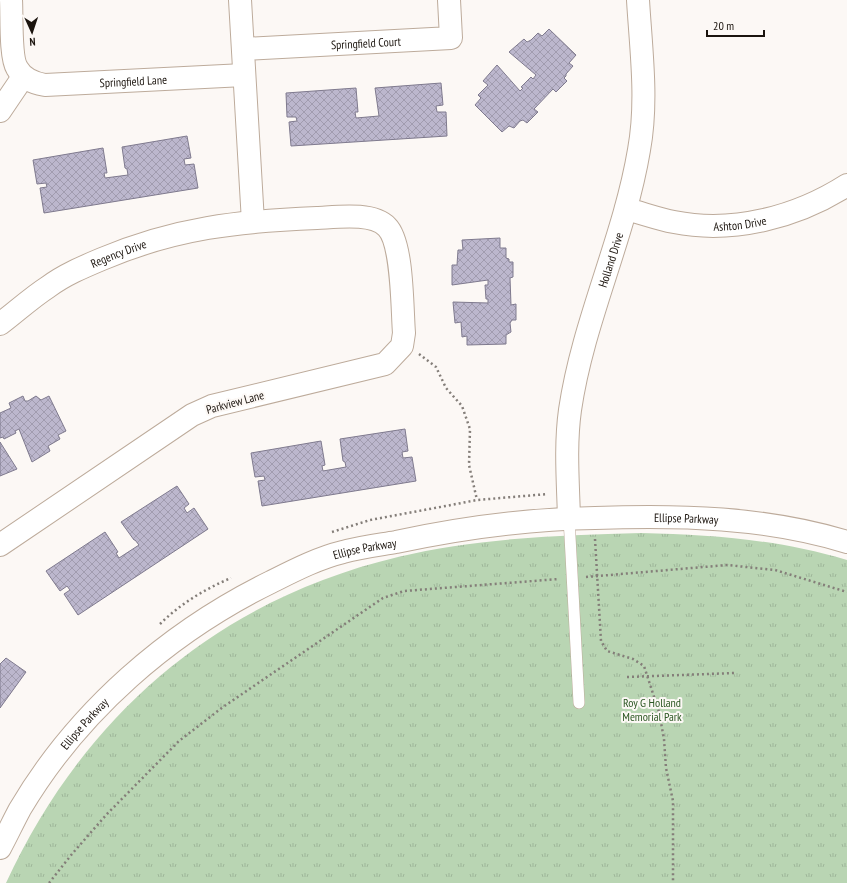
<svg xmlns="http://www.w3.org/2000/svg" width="847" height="883" font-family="'PT Sans Narrow',sans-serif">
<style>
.park{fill:url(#park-tufts)}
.building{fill:url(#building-cross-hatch);stroke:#7f7a8e}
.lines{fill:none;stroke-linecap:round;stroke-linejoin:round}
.lane-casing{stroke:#bdab9b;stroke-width:12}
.street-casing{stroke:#bdab9b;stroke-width:24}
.path{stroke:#847e79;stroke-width:2.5;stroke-dasharray:2 3;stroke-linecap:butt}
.lane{stroke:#fff;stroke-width:11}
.street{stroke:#fff;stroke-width:22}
.labels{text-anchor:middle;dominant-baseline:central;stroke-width:4;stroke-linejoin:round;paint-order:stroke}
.street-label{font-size:12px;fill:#1b140e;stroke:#fcf8f5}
.park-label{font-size:12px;fill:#2c5723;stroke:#fcf8f5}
</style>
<defs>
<pattern id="park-tufts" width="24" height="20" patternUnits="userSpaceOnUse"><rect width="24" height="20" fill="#b9d5b3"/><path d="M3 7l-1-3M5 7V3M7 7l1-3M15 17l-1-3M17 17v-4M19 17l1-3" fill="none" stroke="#9eb699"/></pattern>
<pattern id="building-cross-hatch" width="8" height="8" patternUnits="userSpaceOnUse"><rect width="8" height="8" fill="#bcb7cd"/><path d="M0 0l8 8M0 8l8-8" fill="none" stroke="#a19caf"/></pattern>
</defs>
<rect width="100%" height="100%" fill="#fcf8f5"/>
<path class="park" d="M641,533C714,535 776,539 847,560V883H6C83,716 217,600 398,557C477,538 560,535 641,533Z"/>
<g class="building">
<polygon points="549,29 576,55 569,63 573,66 566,74 566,76 564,78 567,81 556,92 553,89 534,109 538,112 527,123 523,120 520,121 514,128 509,126 502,132 475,105 481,98 478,95 488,85 483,81 497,65 520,91 523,88 521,87 531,77 533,79 536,75 509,52 524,39 527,42 531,40 538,33 542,36"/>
<polygon points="441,83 443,105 436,106 437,112 446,112 447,136 291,146 289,122 297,121 296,117 287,117 286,93 356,88 358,112 355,112 356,118 379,116 375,88"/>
<polygon points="187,136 191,158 184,159 185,165 194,164 198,188 44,213 40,188 47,187 46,183 37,184 33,160 103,148 107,173 104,173 105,178 128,175 127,169 125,168 122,147"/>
<polygon points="500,238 500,248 506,248 506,258 509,259 509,262 513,262 513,277 510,278 511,305 516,304 516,320 512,320 510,323 511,332 506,335 506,344 467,345 467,336 462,337 461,322 455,323 453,302 488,303 488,299 486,299 485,285 488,285 488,280 452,285 452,265 457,265 458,250 463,250 462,240"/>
<polygon points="23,396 25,401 28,401 36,396 41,400 49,396 66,431 58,435 60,439 48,446 50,451 32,462 19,429 15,431 16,433 4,439 3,437 0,438 0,413 11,408 9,403"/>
<polygon points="405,429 408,451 402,452 403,458 412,457 416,481 262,506 258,481 265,480 264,476 255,477 251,453 321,441 325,465 322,466 323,471 346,467 345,462 343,461 340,439"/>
<polygon points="0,442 17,469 0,476"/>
<polygon points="177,486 189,504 184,508 187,513 194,508 208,529 78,615 64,594 70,590 67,586 60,591 46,571 105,532 118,552 116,553 119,558 139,545 135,540 134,540 121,522"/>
<polygon points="6,658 26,672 0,708 0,664"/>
</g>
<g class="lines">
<defs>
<polyline id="lane" points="569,518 579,703"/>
<g id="street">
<path id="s1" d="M11,0C12,15 10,57 17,68C23,79 33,83 45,85L244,75"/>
<polyline points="240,0 253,222"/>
<path id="s2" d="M243,49L451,38L449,0"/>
<polyline points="0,111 23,77"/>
<path id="s3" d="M626,209C642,213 658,219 674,222C733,234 797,217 847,185"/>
<path id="s4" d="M0,324C16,312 31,298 48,287C64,275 83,267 102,259C175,228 239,221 317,218C337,217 373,212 387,227C403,243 402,309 404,333L402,346L385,364L212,406L192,415L0,545"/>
<path id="s5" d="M569,518C568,482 565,446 570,410C583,321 624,239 639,150C648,101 641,50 638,0"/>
<path id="s6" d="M0,848C7,835 13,822 20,809C78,711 169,632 271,582C293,571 318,558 343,552C360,547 378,545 396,542C461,528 528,519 595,518C680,515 765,517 847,542"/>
</g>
</defs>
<use href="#lane" class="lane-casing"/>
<use href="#street" class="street-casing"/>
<g class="path">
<polyline points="419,354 436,367 446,388 462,406 470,429 469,465 477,500"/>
<polyline points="332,532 370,520 451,505 477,500 548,494"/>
<polyline points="595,539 601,641 607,651 633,659 644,666 659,712 664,739 666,768 673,801 673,883"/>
<polyline points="586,577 727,565 775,570 847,592"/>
<path d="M160,624C180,604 205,589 231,578"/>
<polyline points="627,677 735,673"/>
<polyline points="49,883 72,854 107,814 179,741 223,707 383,598 404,591 559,579"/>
</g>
<use href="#lane" class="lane"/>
<use href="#street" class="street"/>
</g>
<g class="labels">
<g class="street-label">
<text stroke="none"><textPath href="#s2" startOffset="123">Springfield Court</textPath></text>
<text stroke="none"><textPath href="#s1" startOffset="191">Springfield Lane</textPath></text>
<text stroke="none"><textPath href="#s3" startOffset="116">Ashton Drive</textPath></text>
<text stroke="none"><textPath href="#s4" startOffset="139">Regency Drive</textPath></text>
<text stroke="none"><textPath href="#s5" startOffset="264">Holland Drive</textPath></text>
<text transform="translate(235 402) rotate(-15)">Parkview Lane</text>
<text stroke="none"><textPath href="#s6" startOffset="811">Ellipse Parkway</textPath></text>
<text stroke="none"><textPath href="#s6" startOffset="487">Ellipse Parkway</textPath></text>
<text stroke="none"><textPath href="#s6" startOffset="151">Ellipse Parkway</textPath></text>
</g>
<g class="park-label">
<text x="652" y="702">Roy G Holland<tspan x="652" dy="14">Memorial Park</tspan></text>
</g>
</g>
<g transform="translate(32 32) rotate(177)" stroke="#fcf8f5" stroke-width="3" paint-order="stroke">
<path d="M0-3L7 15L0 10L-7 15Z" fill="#1b140e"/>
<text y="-6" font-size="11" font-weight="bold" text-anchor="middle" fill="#1b140e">N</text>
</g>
<path d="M707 30v6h57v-6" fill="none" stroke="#1b140e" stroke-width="2"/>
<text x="713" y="30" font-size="12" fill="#1b140e" stroke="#fcf8f5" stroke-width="3" paint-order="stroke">20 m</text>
</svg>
